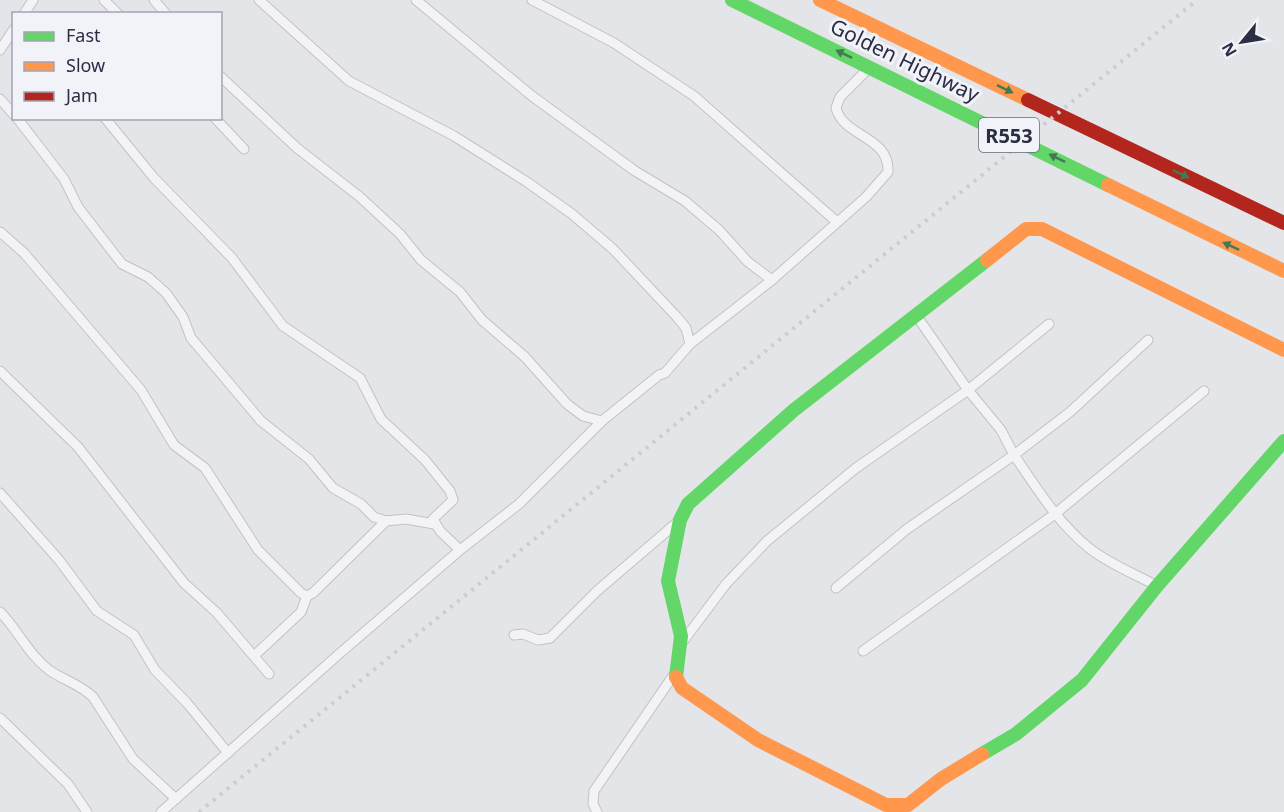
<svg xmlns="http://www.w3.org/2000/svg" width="1284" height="812" font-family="'Noto Sans',sans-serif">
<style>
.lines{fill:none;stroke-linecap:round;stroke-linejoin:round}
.street-casing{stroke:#c1c2c7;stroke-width:11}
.street{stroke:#f3f3f6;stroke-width:9}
.fast{stroke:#63d668;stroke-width:14}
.slow{stroke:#ff974d;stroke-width:14}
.jam{stroke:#b3261e;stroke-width:14}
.rail{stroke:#cccdd1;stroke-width:4;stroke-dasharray:3 6;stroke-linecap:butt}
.oneway{fill:#437a54}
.labels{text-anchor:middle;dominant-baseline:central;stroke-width:6;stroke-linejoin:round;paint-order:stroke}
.shield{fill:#f1f3f8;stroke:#656979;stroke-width:1.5}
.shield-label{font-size:20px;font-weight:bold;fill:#292e43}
.street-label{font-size:21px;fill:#292e43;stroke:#f1f3f8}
</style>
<rect width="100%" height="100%" fill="#e4e5e9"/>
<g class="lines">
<defs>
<g id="street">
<polyline points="104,0 118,14"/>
<polyline points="154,0 166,14"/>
<path d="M416,0L532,96L635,171L685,201L719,230L748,262L772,280L866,197L888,172C890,136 843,137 836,108L840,97L870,67"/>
<polyline points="532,0 614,43 694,96 837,222"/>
<polyline points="24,14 33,0"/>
<polyline points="0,50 14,29"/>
<polyline points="220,76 297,148 360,197 400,234 421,260 460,292 482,320 525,357 567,404 583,416 602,421"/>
<polyline points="0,99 14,115"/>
<polyline points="17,118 64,179 78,207 122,264 148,277 166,293 183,317 191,338 261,421 309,459 333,488 361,504 374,517 386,521 406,519 434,524"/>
<polyline points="105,118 154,178 232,258 283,326 360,378 381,419 425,460 450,491 453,500 433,519 440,531 460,550"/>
<polyline points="215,118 244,149"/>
<polyline points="0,232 24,253 141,390 174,445 205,468 258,550 301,593 307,596 313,593 386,521"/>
<path d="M1148,340L1070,412L1014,455C1036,487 1057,522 1089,548C1109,564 1135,574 1157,586"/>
<polyline points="690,344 772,280"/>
<polyline points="0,371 78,447 184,583 217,613 269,674"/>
<polyline points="0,493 59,560 97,611 134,635 155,670 187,703 228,753"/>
<polyline points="836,588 907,529 1014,455 1001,430 968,390 916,315"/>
<path d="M0,612C18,630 28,654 49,670C63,680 80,684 93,697L133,759L176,799"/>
<polyline points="514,635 523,634 538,640 550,638 597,591 680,520"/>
<polyline points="681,644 726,584 767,541 856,468 968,390 1049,324"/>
<polyline points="863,651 1055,514 1204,391"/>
<polyline points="254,656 301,612 307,596"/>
<polyline points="0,718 68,784 87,812"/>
<polyline points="161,812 339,654 460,550 519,504 602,421 659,375 665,373 690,344 686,328 676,316 613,249 572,214 527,182 454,136 349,81 259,0"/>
<polyline points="597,812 593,804 594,791 675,673"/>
</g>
</defs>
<use href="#street" class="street-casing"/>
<use href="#street" class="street"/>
<g class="fast">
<polyline points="732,0 1108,185"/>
<polyline points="676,677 681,636 668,581 680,520 688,504 794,410 987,260"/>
<polyline points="982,754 1016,734 1082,680 1157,586 1284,441"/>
</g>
<g class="slow">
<polyline points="820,0 1028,100"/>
<polyline points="1108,185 1284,271"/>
<polyline points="987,260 1026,229 1042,229 1284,350"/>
<polyline points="676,677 682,688 758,740 886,805 908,805 941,779 982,754"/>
</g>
<polyline class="jam" points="1028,100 1284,223"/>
<polyline class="rail" points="199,812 1197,0"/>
</g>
<defs><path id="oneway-solid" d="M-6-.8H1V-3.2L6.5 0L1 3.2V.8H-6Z" transform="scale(1.5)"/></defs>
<g class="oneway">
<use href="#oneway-solid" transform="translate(844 54) rotate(-154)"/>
<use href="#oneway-solid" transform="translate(1005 89) rotate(26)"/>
<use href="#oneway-solid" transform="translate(1057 158) rotate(-154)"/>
<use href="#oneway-solid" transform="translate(1181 174) rotate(26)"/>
<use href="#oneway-solid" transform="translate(1231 246) rotate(-155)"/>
</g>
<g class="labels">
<rect class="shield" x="979" y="118" width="60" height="34" rx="4.5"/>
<g class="shield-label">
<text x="1009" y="135">R553</text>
</g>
<g class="street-label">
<text transform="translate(905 60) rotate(26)">Golden Highway</text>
</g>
</g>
<rect x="12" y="12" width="210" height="108" fill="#f1f3f8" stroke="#a1a4b0" stroke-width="1.5"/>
<rect x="24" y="32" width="30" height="9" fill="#63d668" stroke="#a1a4b0" stroke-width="1.5"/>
<text x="66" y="42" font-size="18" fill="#292e43">Fast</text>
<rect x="24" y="62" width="30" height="9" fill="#ff974d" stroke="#a1a4b0" stroke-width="1.5"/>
<text x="66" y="72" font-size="18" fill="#292e43">Slow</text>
<rect x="24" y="92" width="30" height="9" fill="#b3261e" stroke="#a1a4b0" stroke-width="1.5"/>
<text x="66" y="102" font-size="18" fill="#292e43">Jam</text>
<g transform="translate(1242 42) rotate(240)" stroke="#f1f3f8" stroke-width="4.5" paint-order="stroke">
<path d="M0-4.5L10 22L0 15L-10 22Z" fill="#292e43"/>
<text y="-9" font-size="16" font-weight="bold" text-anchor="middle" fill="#292e43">N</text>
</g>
</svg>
